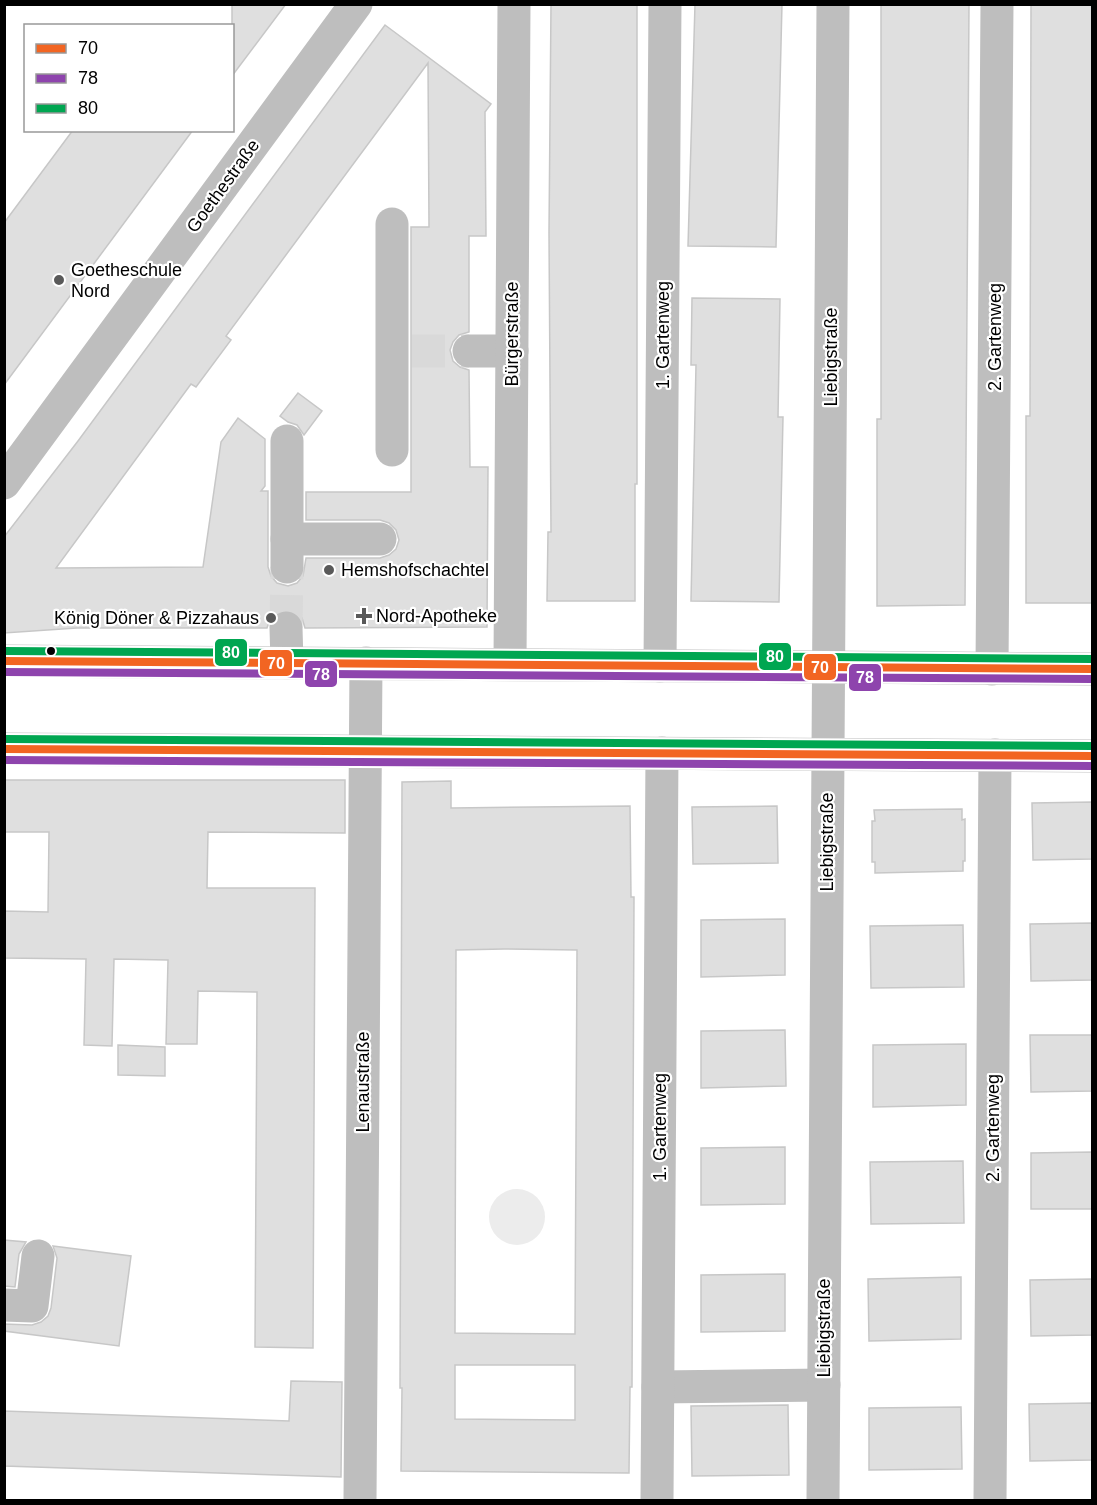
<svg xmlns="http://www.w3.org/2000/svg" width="1097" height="1505" font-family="Arial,sans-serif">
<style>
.green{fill:#ececec}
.building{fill:#dfdfdf;stroke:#c7c7c7;stroke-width:1.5;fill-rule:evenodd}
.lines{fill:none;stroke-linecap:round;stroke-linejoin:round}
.minor-tunnel{stroke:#d9d9d9;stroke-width:33;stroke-dasharray:33 16;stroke-linecap:butt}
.minor{stroke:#bebebe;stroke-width:33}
.bus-1-casing{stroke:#fff;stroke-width:12}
.bus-2-casing{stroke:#fff;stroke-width:12}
.bus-3-casing{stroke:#fff;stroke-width:12}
.bus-1{stroke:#f26522;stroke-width:8}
.bus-2{stroke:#8e44ad;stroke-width:8}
.bus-3{stroke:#00a651;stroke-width:8}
.poi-dot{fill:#595959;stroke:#fff;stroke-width:2}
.bus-dot{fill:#000;stroke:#fff;stroke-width:2}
.labels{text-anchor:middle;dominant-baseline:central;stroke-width:4.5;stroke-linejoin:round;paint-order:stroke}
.street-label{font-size:18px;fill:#000;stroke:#fff}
.poi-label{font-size:18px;fill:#000;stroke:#fff;text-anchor:start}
.line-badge{stroke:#fff;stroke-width:2}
.badge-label{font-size:16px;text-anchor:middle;font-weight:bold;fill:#fff}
</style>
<rect width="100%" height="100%" fill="#fff"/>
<circle class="green" cx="517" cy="1217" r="28"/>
<g class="building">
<polygon points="232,4 286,4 232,76"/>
<polygon points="551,4 637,4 637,484 635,484 635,601 547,601 548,532 551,532 549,233"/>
<polygon points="695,4 782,4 776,247 688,246"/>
<polygon points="881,4 969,4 965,605 877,606 877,419 881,419"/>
<polygon points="1031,4 1092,4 1092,603 1026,603 1026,416 1030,416"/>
<path d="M385,25L491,104L485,112L486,236H469V332L459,335L453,342L450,350L453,361L460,367L469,370L470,467H488L487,627L305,628L302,618L294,611L286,609L276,612L270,619L267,628H77L4,633V537L78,441ZM428,63L429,227H411V492H306V520H380L389,523L396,530L399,540L396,549L389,555L380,558H306L303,576L297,583L288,586L277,583L271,576L268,567V491H261L265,486V439L238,418L221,442L203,567L56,568L191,384L196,387L231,340L226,336Z"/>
<polygon points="73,130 193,130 4,385 4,223"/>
<polygon points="692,298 780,299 778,417 783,417 779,602 691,601 696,365 691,365"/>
<polygon points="298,393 322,411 304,435 297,425 288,422 280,416"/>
<polygon points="4,780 345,780 345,833 208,832 207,888 315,888 313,1348 255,1347 257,992 198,991 197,1044 166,1044 168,960 114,959 112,1046 84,1045 86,959 4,958 4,911 48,912 49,832 4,832"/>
<path d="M451,781V808L630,806L631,897H634L632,1387H630L629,1473L401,1471L402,1388H400L402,782ZM504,949L577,950L575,1334L455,1333L456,950ZM455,1365H575V1420L455,1419Z"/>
<polygon points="1092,802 1092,859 1033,860 1032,803"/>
<polygon points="777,806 778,863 693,864 692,807"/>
<polygon points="962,809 962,820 965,819 965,861 963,861 963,871 875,873 875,862 872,862 872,821 875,821 874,810"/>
<polygon points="785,919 785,975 701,977 701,920"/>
<polygon points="1092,923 1092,980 1031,981 1030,924"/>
<polygon points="963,925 964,987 871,988 870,926"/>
<polygon points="785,1030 786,1086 701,1088 701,1031"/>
<polygon points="1030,1035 1092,1035 1092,1091 1031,1092"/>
<polygon points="966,1044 966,1105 873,1107 873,1045"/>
<polygon points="118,1045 165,1047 165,1076 118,1075"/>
<polygon points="785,1147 785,1204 701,1205 701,1148"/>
<polygon points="1092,1152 1092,1209 1031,1209 1031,1153"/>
<polygon points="963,1161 964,1223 871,1224 870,1162"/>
<polygon points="4,1240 26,1242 19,1254 15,1287 4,1286"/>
<polygon points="53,1246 131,1256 119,1346 4,1331 4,1324 32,1325 41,1322 48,1316 51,1308 57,1258"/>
<polygon points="785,1274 785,1331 701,1332 701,1275"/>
<polygon points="961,1277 961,1339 869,1341 868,1279"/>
<polygon points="1092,1279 1092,1335 1031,1336 1030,1280"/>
<polygon points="291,1381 342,1382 341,1477 4,1466 4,1411 289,1421"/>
<polygon points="1092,1403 1092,1460 1030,1461 1029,1404"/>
<polygon points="788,1405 789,1475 692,1476 691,1406"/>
<polygon points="961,1407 962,1469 869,1470 869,1408"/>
</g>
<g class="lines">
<g class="minor-tunnel">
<polyline points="412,351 469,351"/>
<polyline points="286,628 287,567"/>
</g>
<g class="minor">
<polyline points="392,224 392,450"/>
<polyline points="469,351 512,351"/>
<polyline points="4,483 356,4"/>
<polyline points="287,539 380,539"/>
<polyline points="287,567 287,441"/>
<polyline points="286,628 287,663"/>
<polyline points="4,661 1092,669"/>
<polyline points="510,664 514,4"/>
<polyline points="660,666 665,4"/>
<polyline points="992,669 997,4"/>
<polyline points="4,749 1092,756"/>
<polyline points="4,1305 32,1306 38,1256"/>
<polyline points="658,1387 824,1385"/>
<polyline points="360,1500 366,663"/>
<polyline points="657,1500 662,753"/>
<polyline points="823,1500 833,4"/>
<polyline points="990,1500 995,755"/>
</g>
<defs>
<g id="bus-1">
<polyline points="4,661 1092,669"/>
<polyline points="4,749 1092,756"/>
</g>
<g id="bus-2">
<polyline points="4,672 1092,679"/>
<polyline points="4,760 1092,766"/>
</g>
<g id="bus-3">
<polyline points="4,651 1092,659"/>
<polyline points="4,739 1092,746"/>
</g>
</defs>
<use href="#bus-1" class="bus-1-casing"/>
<use href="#bus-2" class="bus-2-casing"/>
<use href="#bus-3" class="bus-3-casing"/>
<use href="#bus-1" class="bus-1"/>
<use href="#bus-2" class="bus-2"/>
<use href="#bus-3" class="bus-3"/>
</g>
<g class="poi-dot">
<circle cx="59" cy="280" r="6"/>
<circle cx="329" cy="570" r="6"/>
<path d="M361 607h6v6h6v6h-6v6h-6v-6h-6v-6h6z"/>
<circle cx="271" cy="618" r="6"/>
</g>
<circle class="bus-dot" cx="51" cy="651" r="5"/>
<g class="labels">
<g class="street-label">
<text transform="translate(223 186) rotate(-54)">Goethestraße</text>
<text transform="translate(512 334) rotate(-90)">Bürgerstraße</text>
<text transform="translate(663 335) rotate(-90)">1. Gartenweg</text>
<text transform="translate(995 337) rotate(-90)">2. Gartenweg</text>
<text transform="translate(831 357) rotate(-90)">Liebigstraße</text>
<text transform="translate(827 842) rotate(-90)">Liebigstraße</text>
<text transform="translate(363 1082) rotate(-90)">Lenaustraße</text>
<text transform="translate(660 1127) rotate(-90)">1. Gartenweg</text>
<text transform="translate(993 1128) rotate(-90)">2. Gartenweg</text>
<text transform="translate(824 1328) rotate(-90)">Liebigstraße</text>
</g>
<g class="poi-label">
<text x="71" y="270">Goetheschule<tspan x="71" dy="21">Nord</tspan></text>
<text x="341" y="570">Hemshofschachtel</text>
<text x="376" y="616">Nord-Apotheke</text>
<text x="259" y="618" text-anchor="end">König Döner &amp; Pizzahaus</text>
</g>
</g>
<g class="line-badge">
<rect x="214" y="638" width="34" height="29" rx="6" fill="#00a651"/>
<rect x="758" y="642" width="34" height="29" rx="6" fill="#00a651"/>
<rect x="259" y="649" width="34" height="28" rx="6" fill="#f26522"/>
<rect x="803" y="653" width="34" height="28" rx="6" fill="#f26522"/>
<rect x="304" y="660" width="34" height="28" rx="6" fill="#8e44ad"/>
<rect x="848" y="663" width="34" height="29" rx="6" fill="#8e44ad"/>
</g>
<g class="badge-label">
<text x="231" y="658">80</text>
<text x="775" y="662">80</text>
<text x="276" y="669">70</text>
<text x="820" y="673">70</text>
<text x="321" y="680">78</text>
<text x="865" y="683">78</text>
</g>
<rect width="1097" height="1505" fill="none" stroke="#000000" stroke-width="12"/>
<rect x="24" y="24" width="210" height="108" fill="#ffffff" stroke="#999999" stroke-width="1.5"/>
<rect x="36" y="44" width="30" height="9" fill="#f26522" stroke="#999999" stroke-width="1.5"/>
<text x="78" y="54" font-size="18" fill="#000000">70</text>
<rect x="36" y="74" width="30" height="9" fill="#8e44ad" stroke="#999999" stroke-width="1.5"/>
<text x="78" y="84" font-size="18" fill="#000000">78</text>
<rect x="36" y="104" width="30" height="9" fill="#00a651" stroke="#999999" stroke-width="1.5"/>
<text x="78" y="114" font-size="18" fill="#000000">80</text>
</svg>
